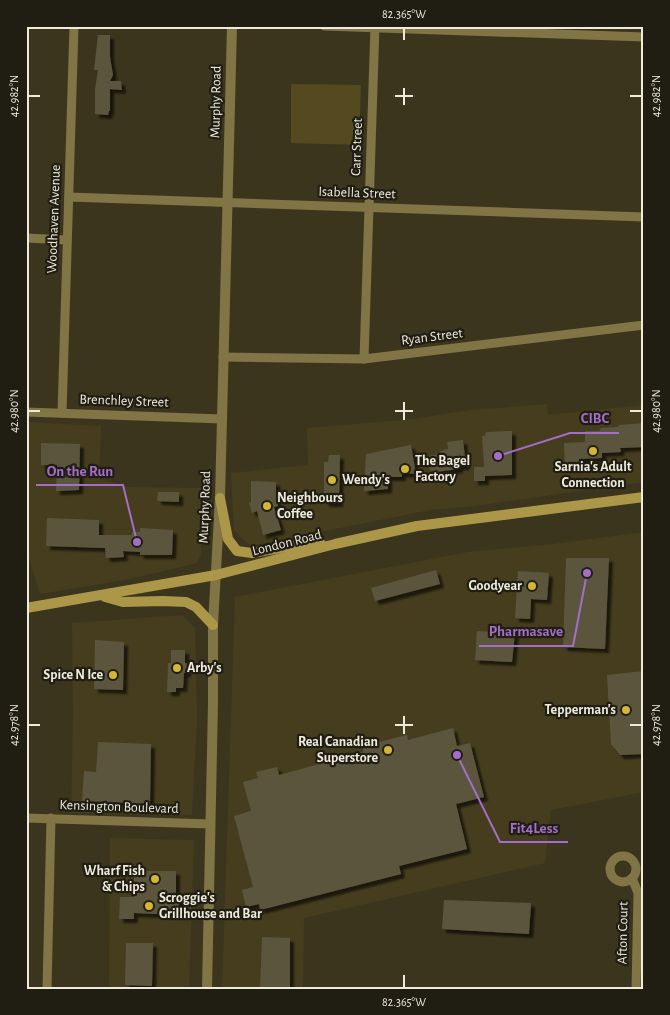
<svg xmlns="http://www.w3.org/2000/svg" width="670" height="1015" font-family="'Alegreya Sans',sans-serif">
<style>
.built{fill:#463d1e}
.green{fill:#54491f}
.building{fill:#5b553c;filter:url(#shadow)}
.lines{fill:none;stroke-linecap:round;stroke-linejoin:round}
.minor{stroke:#817445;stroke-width:9}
.tertiary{stroke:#817445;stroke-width:10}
.secondary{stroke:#ac9749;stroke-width:10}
.ticks{fill:none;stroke:#eeeadc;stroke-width:2}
.poi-dot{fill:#d5b534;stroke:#201d13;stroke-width:2}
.labels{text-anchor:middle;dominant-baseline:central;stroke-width:4.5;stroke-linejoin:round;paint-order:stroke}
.street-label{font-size:14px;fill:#eeeadc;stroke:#201d13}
.poi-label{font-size:14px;font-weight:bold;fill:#eeeadc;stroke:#201d13;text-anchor:start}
.leader{fill:none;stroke:#a36ec9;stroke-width:2}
.callout-dot{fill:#a36ec9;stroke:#201d13;stroke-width:2}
.callout-label{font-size:15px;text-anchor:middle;font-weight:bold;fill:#a36ec9;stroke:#201d13;stroke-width:4.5;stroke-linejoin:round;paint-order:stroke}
.neatline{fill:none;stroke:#eeeadc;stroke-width:2}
.ticks-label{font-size:12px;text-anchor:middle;fill:#eeeadc}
</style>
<defs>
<filter id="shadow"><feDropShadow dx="4" dy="4" stdDeviation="1" flood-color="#0009"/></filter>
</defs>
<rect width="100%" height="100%" fill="#3c351e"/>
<g class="built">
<polygon points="547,404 548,415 644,405 644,482 467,507 430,510 250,546 234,530 231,473 308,465 307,428 414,419 470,410"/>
<polygon points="26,422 101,426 99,479 129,487 203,488 201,554 197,563 130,579 40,594 26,550"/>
<polygon points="644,532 644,792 551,810 545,863 304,918 303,989 222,989 235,597 468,552 553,544"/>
<polygon points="182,615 195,628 197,719 192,815 71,813 73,716 72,623"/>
<polygon points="110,838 194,840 189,989 109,989"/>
</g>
<polygon class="green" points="291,84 361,85 359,145 291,143"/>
<g class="building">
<polygon points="98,35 110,35 110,57 113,75 110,81 121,81 122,90 110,89 110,111 109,111 108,115 95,114 95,89 98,70 94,70"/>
<polygon points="644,423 644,447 620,448 621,452 602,453 602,458 579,459 579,465 565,466 564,443 585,442 585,431 599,431 601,428 618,427 619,425"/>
<polygon points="512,431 512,475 485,476 485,481 474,481 474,467 484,467 482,436 485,436 486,432"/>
<polygon points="463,440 466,466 459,466 459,469 436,472 430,470 428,456 441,454 440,451 448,449 447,442"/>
<polygon points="41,443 80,444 79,490 56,491 57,465 41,465"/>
<polygon points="411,445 416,474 402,473 402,477 388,477 388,489 364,491 366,454"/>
<polygon points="329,455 340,455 339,503 326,503 324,498 324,462 328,462"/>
<polygon points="251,481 276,482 276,495 278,506 274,507 281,530 263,535 257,511 252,513 249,503 251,502"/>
<polygon points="158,492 179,492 179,502 157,501"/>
<polygon points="47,518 99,520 99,535 132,535 132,532 140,532 140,528 173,530 172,555 140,555 140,552 123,551 124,557 106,558 105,548 46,546"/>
<polygon points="566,558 609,558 605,649 563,647"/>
<polygon points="436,570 440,584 375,601 371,588"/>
<polygon points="518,571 549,573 547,600 531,599 530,619 515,618"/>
<polygon points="477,631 515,633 512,662 475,660"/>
<polygon points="95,640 124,642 123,690 94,689"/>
<polygon points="171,650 185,650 185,663 187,663 187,673 184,673 183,688 176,688 176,692 167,692 168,663 171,663"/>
<polygon points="644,671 644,754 620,755 611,744 607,675"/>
<polygon points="453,728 457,746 470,743 484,797 456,804 467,849 399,866 401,874 260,910 259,904 246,907 242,890 253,887 234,816 251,811 243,782 258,778 256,772 277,767 279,775 363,752 363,746 407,735 408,740"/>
<polygon points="98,742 151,744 150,804 82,801 84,771 96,772"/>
<polygon points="134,871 176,871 176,898 179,899 179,915 134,913 134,919 119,919 120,897 134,897"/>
<polygon points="444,900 531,903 529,934 442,929"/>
<polygon points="262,937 290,938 290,989 260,989"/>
<polygon points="126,943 153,943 152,986 125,985"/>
</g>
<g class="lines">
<g class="minor">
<polyline points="324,26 644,37"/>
<polyline points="69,197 644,217"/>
<polyline points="26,238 67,240"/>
<polyline points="223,357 364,359 644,325"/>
<polyline points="364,359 375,26"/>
<polyline points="26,412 222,419"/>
<polyline points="62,413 74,26"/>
<polyline points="26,818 210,824"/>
<circle cx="623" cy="869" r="13"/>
<polyline points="632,878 638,893 636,989"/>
<polyline points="47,989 51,818"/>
</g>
<polyline class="tertiary" points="207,989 213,703 213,625 220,498 232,26"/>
<g class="secondary">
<polyline points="220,498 228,539 237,551 252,553 304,544 321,544"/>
<polyline points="105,597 123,602 163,601 186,602 196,607 213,625"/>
<polyline points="26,608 216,575 335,544 417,526 644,497"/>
</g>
</g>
<path class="ticks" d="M404,28V40M404,88V105M28,96H40M395,96H413M630,96H642M404,402V420M28,411H40M395,411H413M630,411H642M404,716V734M28,725H40M395,725H413M630,725H642M404,975V988"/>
<g class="poi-dot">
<circle cx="593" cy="451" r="5"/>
<circle cx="405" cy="469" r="5"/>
<circle cx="332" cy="480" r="5"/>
<circle cx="267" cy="506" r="5"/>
<circle cx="532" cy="586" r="5"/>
<circle cx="177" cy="668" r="5"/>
<circle cx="113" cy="675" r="5"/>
<circle cx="626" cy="710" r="5"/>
<circle cx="388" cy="750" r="5"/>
<circle cx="155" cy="879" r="5"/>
<circle cx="149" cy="906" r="5"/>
</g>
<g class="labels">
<g class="street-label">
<text transform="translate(216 102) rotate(-89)">Murphy Road</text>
<text transform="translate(357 147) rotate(-88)">Carr Street</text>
<text transform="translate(357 193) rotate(2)">Isabella Street</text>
<text transform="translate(54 219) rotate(-88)">Woodhaven Avenue</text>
<text transform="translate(432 337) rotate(-7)">Ryan Street</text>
<text transform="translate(124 401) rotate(2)">Brenchley Street</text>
<text transform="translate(205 507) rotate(-88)">Murphy Road</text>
<text transform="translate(287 543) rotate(-14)">London Road</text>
<text transform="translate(119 807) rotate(2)">Kensington Boulevard</text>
<text transform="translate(623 933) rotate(-89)">Afton Court</text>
</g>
<g class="poi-label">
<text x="415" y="461">The Bagel<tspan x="415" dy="16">Factory</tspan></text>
<text x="593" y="467" text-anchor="middle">Sarnia's Adult<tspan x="593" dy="16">Connection</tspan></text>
<text x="342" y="480">Wendy's</text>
<text x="277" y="498">Neighbours<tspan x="277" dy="16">Coffee</tspan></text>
<text x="522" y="586" text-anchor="end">Goodyear</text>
<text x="187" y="668">Arby's</text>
<text x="103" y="675" text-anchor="end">Spice N Ice</text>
<text x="616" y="710" text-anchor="end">Tepperman's</text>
<text x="378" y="742" text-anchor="end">Real Canadian<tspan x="378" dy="16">Superstore</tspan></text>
<text x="145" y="871" text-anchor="end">Wharf Fish<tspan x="145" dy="16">&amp; Chips</tspan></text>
<text x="159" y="898">Scroggie's<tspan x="159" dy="16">Grillhouse and Bar</tspan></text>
</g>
</g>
<path class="leader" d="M498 456L570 433H619M137 542L123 485H36M587 573L573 646H479M457 755L500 842H568"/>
<g class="callout-dot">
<circle cx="498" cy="456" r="5"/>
<circle cx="137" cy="542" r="5"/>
<circle cx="587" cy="573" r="5"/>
<circle cx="457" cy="755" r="5"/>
</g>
<g class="callout-label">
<text x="595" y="423">CIBC</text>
<text x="80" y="476">On the Run</text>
<text x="526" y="636">Pharmasave</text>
<text x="534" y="833">Fit4Less</text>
</g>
<rect width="670" height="1015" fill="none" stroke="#201d13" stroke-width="55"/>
<rect x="28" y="28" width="614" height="960" class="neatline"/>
<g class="ticks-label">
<text x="404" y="18">82.365°W</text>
<text transform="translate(14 96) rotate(-90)" y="4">42.982°N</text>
<text transform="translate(656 96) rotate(-90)" y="4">42.982°N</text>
<text transform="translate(14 411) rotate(-90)" y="4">42.980°N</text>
<text transform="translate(656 411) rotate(-90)" y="4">42.980°N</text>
<text transform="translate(14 725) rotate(-90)" y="4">42.978°N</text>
<text transform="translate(656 725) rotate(-90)" y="4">42.978°N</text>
<text x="404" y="1006">82.365°W</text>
</g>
</svg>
